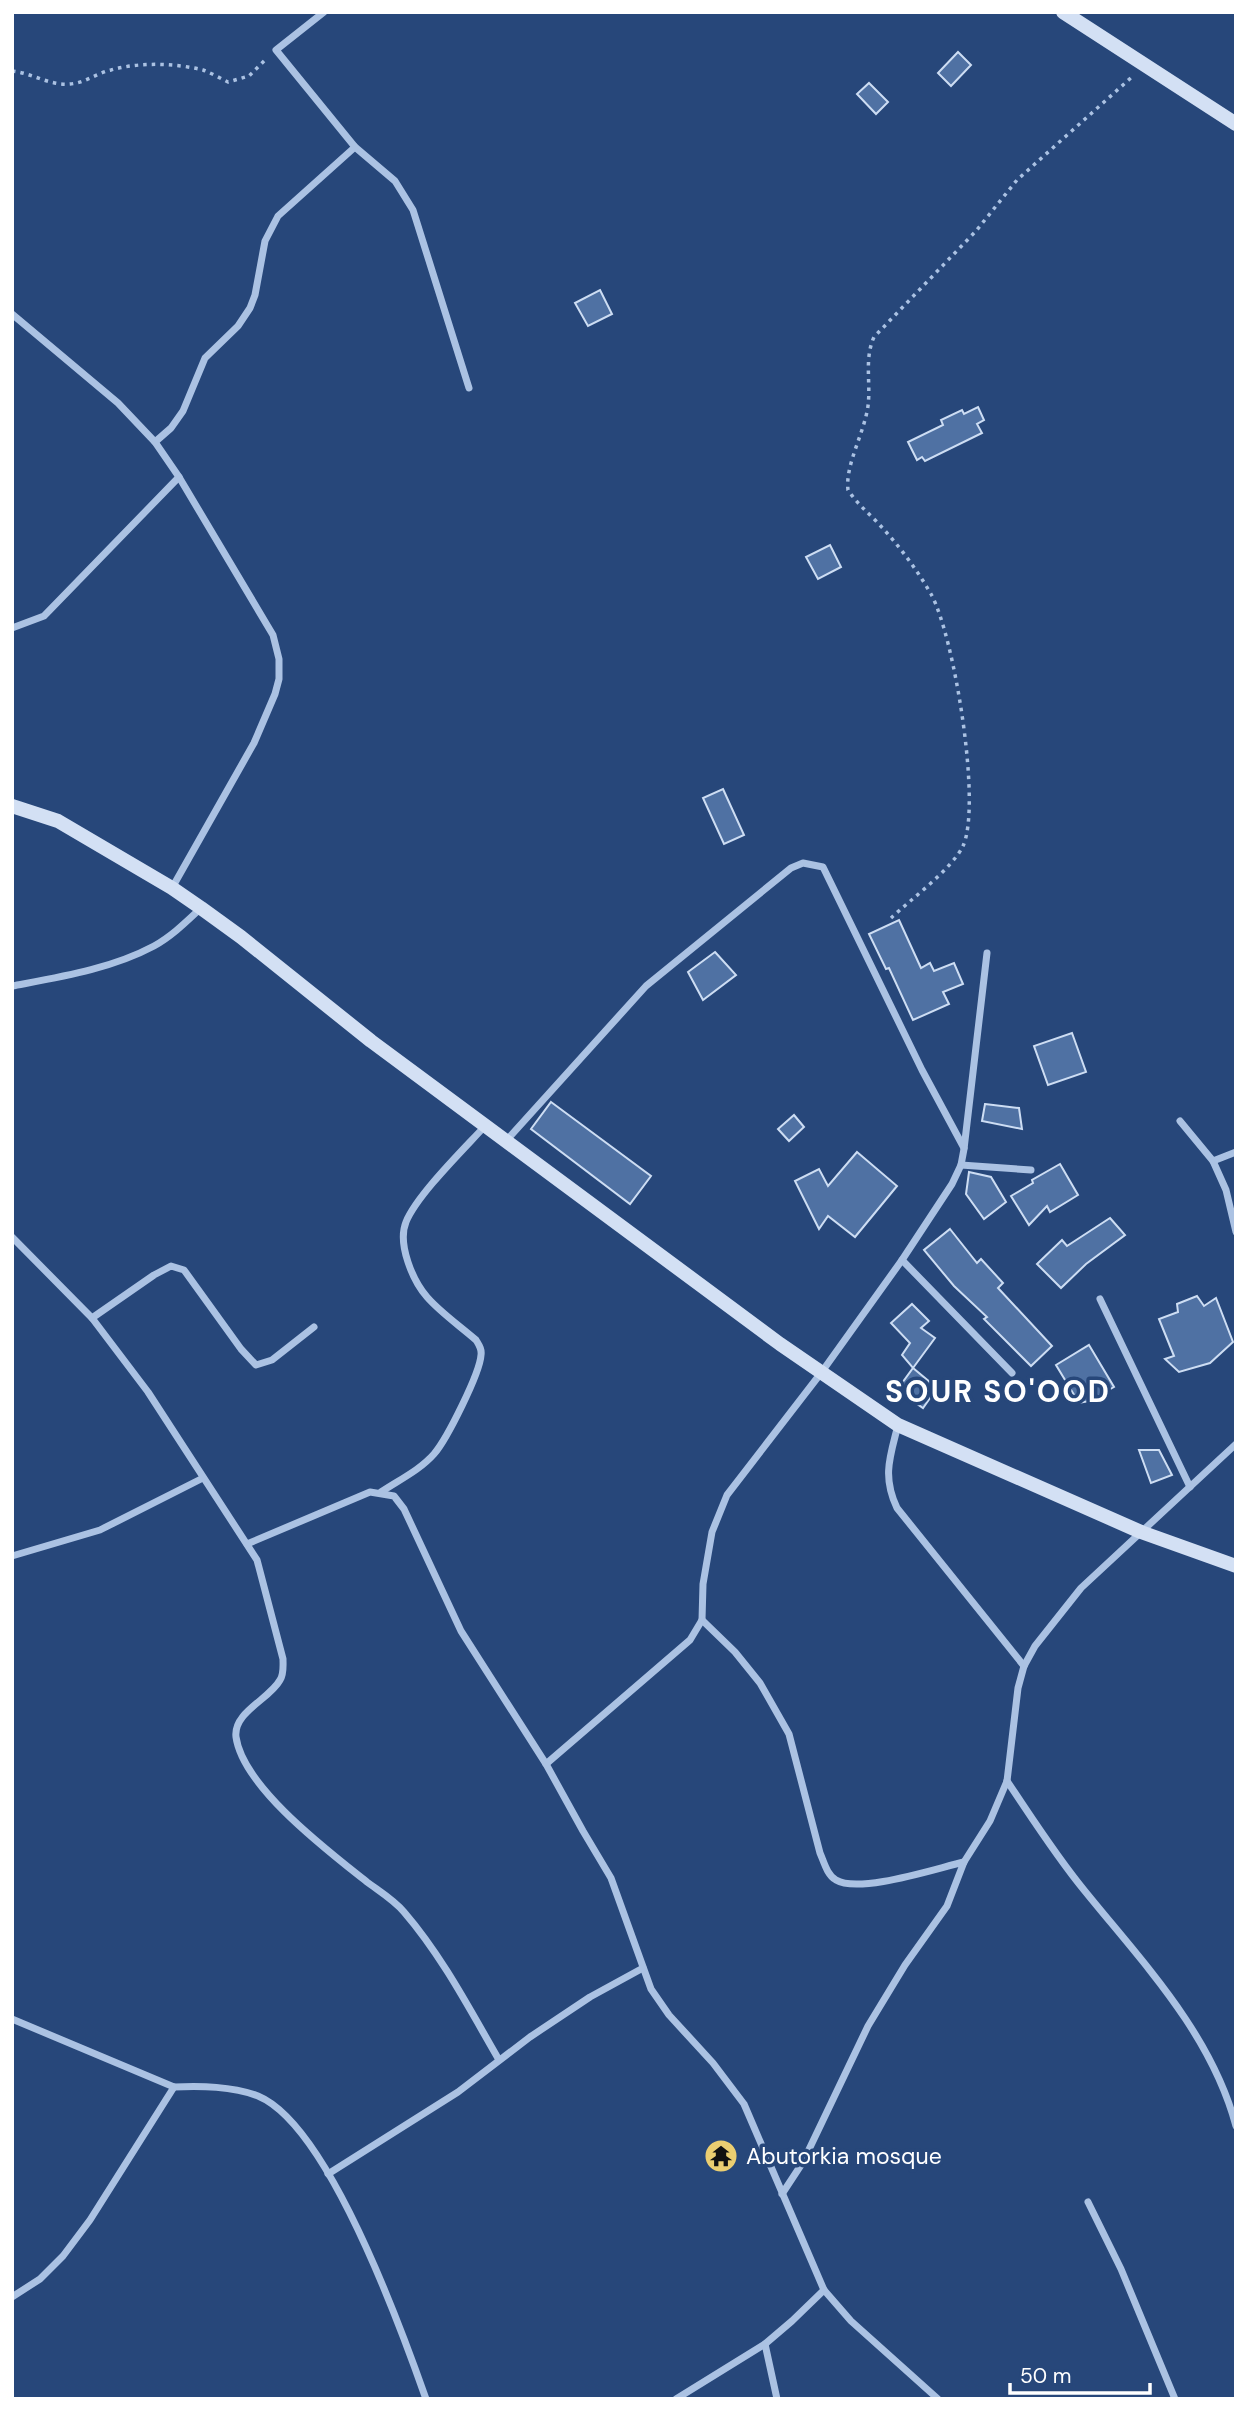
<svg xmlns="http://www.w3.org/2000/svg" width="1248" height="2411" font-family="'DM Sans',sans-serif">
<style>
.building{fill:#4f71a3;stroke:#cdddf3;stroke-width:2}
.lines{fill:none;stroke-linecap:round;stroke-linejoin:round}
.path{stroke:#abc2e3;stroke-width:3.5;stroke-dasharray:3.5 5;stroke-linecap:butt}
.street{stroke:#abc2e3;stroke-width:7}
.secondary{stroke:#d3e0f4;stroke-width:14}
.labels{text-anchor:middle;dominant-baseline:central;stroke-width:7;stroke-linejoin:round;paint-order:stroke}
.poi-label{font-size:23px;fill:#fff;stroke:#27477a;text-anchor:start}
.district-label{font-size:30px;font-weight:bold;letter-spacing:2px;fill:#fff;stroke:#27477a}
</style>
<rect width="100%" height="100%" fill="#27477a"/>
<g class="building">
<polygon points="958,52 971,65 951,86 938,73"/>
<polygon points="869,83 888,102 876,114 857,94"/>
<polygon points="600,290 612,314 588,326 575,303"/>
<polygon points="978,407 984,420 977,424 982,433 925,461 922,457 917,460 908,442 943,425 941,420 962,410 964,414"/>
<polygon points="830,545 841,567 818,579 806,557"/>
<polygon points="723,789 744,835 724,844 703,798"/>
<polygon points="899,920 921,968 930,963 934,971 954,963 963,984 943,992 949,1004 913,1020 889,968 886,969 869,934"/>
<polygon points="715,952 736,975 703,1000 688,972"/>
<polygon points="1072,1033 1086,1072 1048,1085 1034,1046"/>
<polygon points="551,1102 651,1176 630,1204 531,1129"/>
<polygon points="985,1104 1019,1108 1022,1129 982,1121"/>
<polygon points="794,1115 804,1127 789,1141 778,1129"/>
<polygon points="857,1152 897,1186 855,1237 828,1216 819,1229 795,1181 819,1169 828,1186"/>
<polygon points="1060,1164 1078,1195 1050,1212 1047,1206 1029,1225 1011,1196 1033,1183 1032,1180"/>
<polygon points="969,1172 991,1177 1006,1202 984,1219 966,1194"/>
<polygon points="1110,1218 1125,1235 1086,1264 1061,1288 1037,1264 1062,1240 1067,1246"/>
<polygon points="950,1229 977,1263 981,1259 1003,1283 998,1288 1052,1346 1031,1366 984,1319 987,1317 954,1286 924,1250"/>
<polygon points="1197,1296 1204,1306 1216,1298 1233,1342 1210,1363 1179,1372 1165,1359 1174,1356 1159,1319 1178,1312 1177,1304"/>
<polygon points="912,1304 929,1321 921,1328 935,1338 913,1368 902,1355 910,1343 891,1323"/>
<polygon points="1089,1345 1114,1387 1089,1401 1079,1403 1056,1365"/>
<polygon points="913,1368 937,1388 923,1408 897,1390"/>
<polygon points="1139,1450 1159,1450 1172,1475 1151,1483"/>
</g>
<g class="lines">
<g class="path">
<path d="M12,71C32,73 50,86 70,84C85,83 97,73 111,70C139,62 175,63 203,70C211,73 220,78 228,82L249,76L266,59"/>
<path d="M891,918C910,900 952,869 963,846C982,805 954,635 931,594C916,568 897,543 876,521C866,511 856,502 848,490C845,465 864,434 868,406C871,383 864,359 874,337L976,231L1017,180L1133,76"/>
</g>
<g class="street">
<polyline points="324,12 276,50 355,147 395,181 413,210 469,388"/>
<polyline points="12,314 118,403 155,442 179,477 273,635 279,659 279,679 275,694 254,743 172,888"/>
<polyline points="155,442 171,428 183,411 205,358 238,326 250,308 255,295 265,241 278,216 355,147"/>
<polyline points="12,628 44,616 179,477"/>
<path d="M12,986C60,977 111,969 154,946C172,936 186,922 201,908"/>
<polyline points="1180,1121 1213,1161 1226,1190 1236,1232"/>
<polyline points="506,1141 646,986 791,868 803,863 823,867 922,1070 964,1148"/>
<polyline points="1213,1161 1236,1152"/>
<polyline points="961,1165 1031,1170"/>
<path d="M12,1237L92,1318L148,1392L257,1560L283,1659C283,1666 284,1674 280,1680C270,1699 233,1712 236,1737C243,1787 328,1851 367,1882C379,1891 394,1900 404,1912C442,1956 470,2010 499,2060"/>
<polyline points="902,1260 1012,1373"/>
<polyline points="1100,1299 1190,1487"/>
<polyline points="92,1318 154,1275 171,1266 184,1270 241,1349 256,1365 272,1360 314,1327"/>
<path d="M898,1425C890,1457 882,1476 897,1508L1024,1666"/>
<path d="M381,1492C399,1480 420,1470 434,1454C447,1439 480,1373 481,1355C482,1349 479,1345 476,1340C460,1326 441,1313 427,1297C413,1281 397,1244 406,1222C417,1195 464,1149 485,1126"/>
<polyline points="247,1544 370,1492 394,1496 404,1509 461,1631 546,1764 583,1831 611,1878 651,1989 669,2015 713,2063 744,2104 824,2290 851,2321 938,2399"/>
<polyline points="12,1556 100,1530 203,1478"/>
<path d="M702,1620L735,1652L760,1683L789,1734L820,1853C824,1862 827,1875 836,1880C859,1894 937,1868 964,1862"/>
<polyline points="546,1764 690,1640 702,1620 703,1584 712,1532 727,1495 821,1373 902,1260 952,1184 961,1165 964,1149 987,953"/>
<path d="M1007,1781C1032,1818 1056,1856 1084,1890C1143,1963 1211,2033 1236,2126"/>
<path d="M12,2019L174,2087C201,2086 232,2086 258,2096C328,2125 401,2328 426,2399"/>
<polyline points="328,2174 458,2092 530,2037 590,1997 643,1968"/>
<polyline points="782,2194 803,2162 868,2026 905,1965 947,1906 964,1862 990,1821 1007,1781 1018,1688 1024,1666 1035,1646 1081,1588 1236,1444"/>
<polyline points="1088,2202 1121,2269 1175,2399"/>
<polyline points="12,2297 40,2279 63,2256 90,2220 174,2087"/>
<polyline points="676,2399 765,2344"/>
<polyline points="777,2399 765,2344 792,2321 824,2290"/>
</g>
<g class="secondary">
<polyline points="1063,12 1236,124"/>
<polyline points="12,806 58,821 172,888 201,908 241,937 371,1041 780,1344 898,1425 1141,1532 1236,1566"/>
</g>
</g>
<defs>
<symbol id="temple-disc" viewBox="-11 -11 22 22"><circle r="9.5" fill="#ebce71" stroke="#27477a"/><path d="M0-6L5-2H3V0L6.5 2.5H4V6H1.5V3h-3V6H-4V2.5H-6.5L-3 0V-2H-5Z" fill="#111"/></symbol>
</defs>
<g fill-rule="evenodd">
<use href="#temple-disc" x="702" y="2137" width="38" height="38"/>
</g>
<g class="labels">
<g class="poi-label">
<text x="746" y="2156">Abutorkia mosque</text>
</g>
<g class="district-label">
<text x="998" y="1391">SOUR SO'OOD</text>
</g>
</g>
<rect width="1248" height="2411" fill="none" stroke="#ffffff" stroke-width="28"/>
<path d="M1010 2383v10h140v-10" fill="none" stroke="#ffffff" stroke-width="3.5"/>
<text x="1020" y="2383" font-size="21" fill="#ffffff" stroke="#27477a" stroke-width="5" paint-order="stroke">50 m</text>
</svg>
